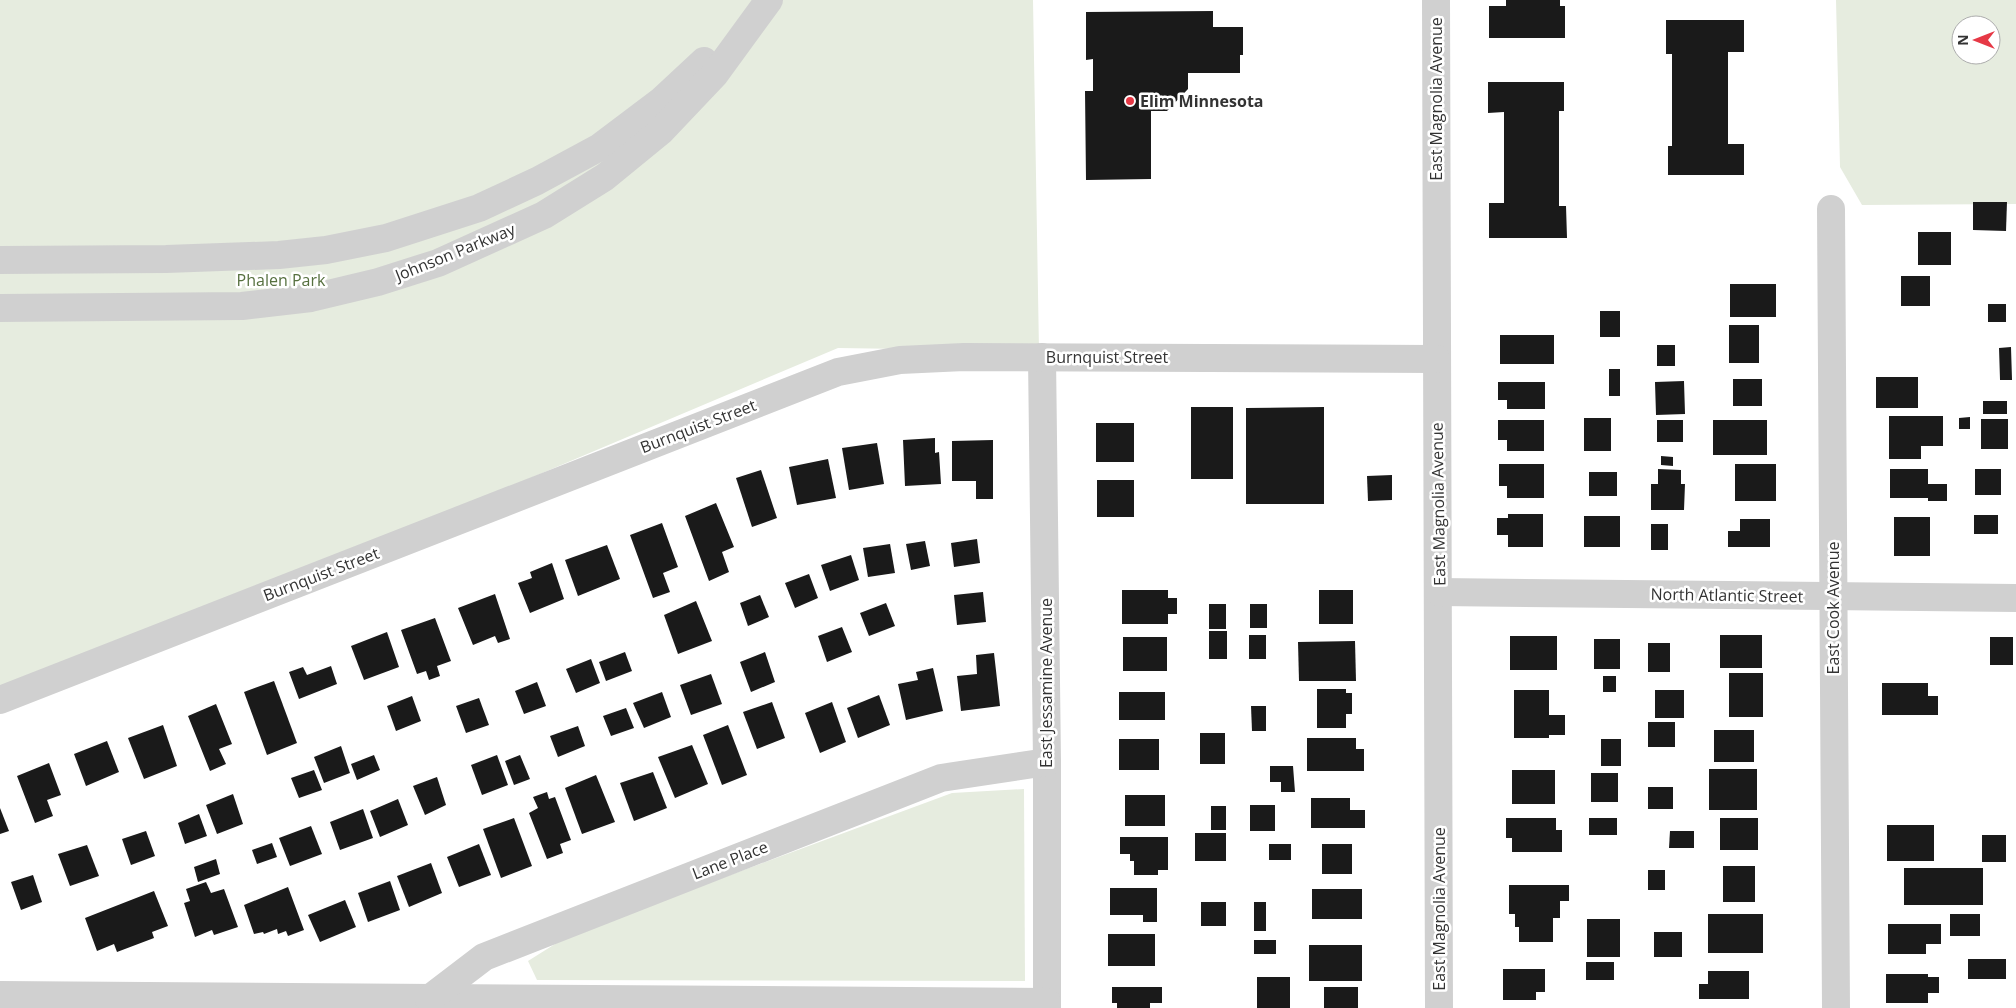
<svg xmlns="http://www.w3.org/2000/svg" width="2016" height="1008" font-family="'Open Sans',sans-serif">
<style>
.green{fill:#e6ecdf;fill-rule:evenodd}
.building{fill:#1a1a1a}
.lines{fill:none;stroke-linecap:round;stroke-linejoin:round}
.minor{stroke:#d0d0d0;stroke-width:28}
.poi-dot{fill:#e63946;stroke:#fff;stroke-width:2}
.labels{text-anchor:middle;dominant-baseline:central;stroke-width:5;stroke-linejoin:round;paint-order:stroke}
.street-label{font-size:16px;fill:#333;stroke:#fff}
.poi-label{font-size:16px;font-weight:bold;fill:#333;stroke:#fff;text-anchor:start}
.park-label{font-size:16px;fill:#56703f;stroke:#fff}
</style>
<rect width="100%" height="100%" fill="#fff"/>
<g class="green">
<polygon points="0,0 1033,0 1039,351 838,348 0,702"/>
<path d="M1836,0H2016V204L1862,205L1840,167ZM1961,25H1991V55H1961Z"/>
<polygon points="1024,789 1025,981 537,980 528,961 571,934 952,793"/>
</g>
<g class="building">
<polygon points="1506,0 1560,0 1560,6 1565,6 1565,38 1489,38 1489,6 1506,6"/>
<polygon points="1213,11 1213,27 1243,27 1243,55 1240,55 1240,73 1188,73 1188,89 1167,111 1151,111 1151,179 1086,180 1085,91 1093,91 1093,59 1086,60 1086,12"/>
<polygon points="1666,20 1744,20 1744,52 1728,52 1728,144 1744,144 1744,175 1668,175 1668,146 1672,146 1672,54 1666,54"/>
<polygon points="1488,82 1564,82 1564,111 1559,111 1559,206 1566,206 1567,238 1489,238 1489,203 1504,203 1504,112 1488,113"/>
<polygon points="1973,202 2007,202 2006,231 1973,230"/>
<rect x="1918" y="232" width="33" height="33"/>
<rect x="1901" y="276" width="29" height="30"/>
<rect x="1730" y="284" width="46" height="33"/>
<rect x="1988" y="304" width="18" height="18"/>
<rect x="1600" y="311" width="20" height="26"/>
<rect x="1729" y="325" width="30" height="38"/>
<rect x="1500" y="335" width="54" height="29"/>
<rect x="1657" y="345" width="18" height="21"/>
<polygon points="2011,347 2012,380 2000,380 1999,348"/>
<rect x="1609" y="369" width="11" height="27"/>
<rect x="1876" y="377" width="42" height="31"/>
<rect x="1733" y="379" width="29" height="27"/>
<polygon points="1684,381 1685,414 1656,415 1655,382"/>
<polygon points="1498,382 1545,382 1545,409 1507,409 1507,400 1498,400"/>
<rect x="1983" y="401" width="24" height="13"/>
<rect x="1191" y="407" width="42" height="72"/>
<polygon points="1324,407 1324,504 1246,504 1246,408"/>
<polygon points="1889,416 1943,416 1943,446 1921,446 1921,459 1889,459"/>
<polygon points="1970,417 1970,429 1959,429 1959,418"/>
<rect x="1584" y="418" width="27" height="33"/>
<rect x="1981" y="419" width="27" height="30"/>
<polygon points="1498,420 1544,420 1544,451 1507,451 1507,440 1498,440"/>
<rect x="1657" y="420" width="26" height="22"/>
<rect x="1713" y="420" width="54" height="35"/>
<rect x="1096" y="423" width="38" height="39"/>
<polygon points="935,438 935,453 939,452 941,484 905,486 903,440"/>
<polygon points="993,440 993,499 976,499 976,481 952,481 952,441"/>
<polygon points="877,443 884,484 849,490 842,448"/>
<polygon points="1661,456 1673,457 1673,466 1661,465"/>
<polygon points="828,459 836,498 797,505 789,467"/>
<polygon points="1499,464 1544,464 1544,498 1507,498 1507,486 1499,486"/>
<rect x="1735" y="464" width="41" height="37"/>
<polygon points="1658,469 1681,470 1681,484 1685,484 1684,510 1651,510 1651,484 1658,484"/>
<polygon points="1890,469 1928,469 1928,484 1947,484 1947,501 1928,501 1928,498 1890,498"/>
<rect x="1975" y="469" width="26" height="26"/>
<polygon points="761,470 777,518 752,527 736,478"/>
<rect x="1589" y="472" width="28" height="24"/>
<polygon points="1392,475 1392,500 1368,501 1367,476"/>
<rect x="1097" y="480" width="37" height="37"/>
<polygon points="716,503 734,547 722,552 729,572 709,581 685,516"/>
<polygon points="1508,514 1543,514 1543,547 1508,547 1508,535 1497,535 1497,518 1508,518"/>
<rect x="1974" y="515" width="24" height="19"/>
<rect x="1584" y="516" width="36" height="31"/>
<rect x="1894" y="517" width="36" height="39"/>
<polygon points="1740,519 1770,519 1770,547 1728,547 1728,531 1740,531"/>
<polygon points="662,523 678,567 663,573 670,592 653,598 630,535"/>
<rect x="1651" y="524" width="17" height="26"/>
<polygon points="977,539 980,563 954,567 951,543"/>
<polygon points="925,541 930,566 911,570 906,544"/>
<polygon points="890,544 895,573 868,577 863,548"/>
<polygon points="607,545 620,579 578,596 565,560"/>
<polygon points="851,555 859,580 830,591 821,565"/>
<polygon points="552,563 564,599 530,613 518,583 532,578 530,572"/>
<polygon points="809,574 818,598 795,608 785,583"/>
<polygon points="1122,590 1168,590 1168,598 1177,598 1177,614 1168,614 1168,624 1122,624"/>
<rect x="1319" y="590" width="34" height="34"/>
<polygon points="983,592 986,622 957,625 954,595"/>
<polygon points="495,594 510,639 498,643 495,636 473,645 458,608"/>
<polygon points="760,595 769,617 748,626 740,603"/>
<polygon points="696,601 712,641 678,654 664,615"/>
<polygon points="886,603 895,626 869,636 860,613"/>
<rect x="1209" y="604" width="17" height="25"/>
<rect x="1250" y="604" width="17" height="24"/>
<polygon points="435,618 451,661 437,666 440,676 429,680 426,671 417,674 401,630"/>
<polygon points="842,627 852,652 827,662 818,636"/>
<rect x="1209" y="631" width="18" height="28"/>
<polygon points="387,632 399,667 364,680 351,646"/>
<rect x="1249" y="635" width="17" height="24"/>
<rect x="1720" y="635" width="42" height="33"/>
<rect x="1510" y="636" width="47" height="34"/>
<rect x="1123" y="637" width="44" height="34"/>
<rect x="1990" y="637" width="23" height="28"/>
<rect x="1594" y="639" width="26" height="30"/>
<polygon points="1355,641 1356,681 1299,681 1298,642"/>
<rect x="1648" y="643" width="22" height="29"/>
<polygon points="625,652 632,671 606,681 599,662"/>
<polygon points="765,652 775,682 751,692 740,662"/>
<polygon points="994,653 1000,706 961,711 957,676 977,674 976,655"/>
<polygon points="591,659 600,683 576,693 566,669"/>
<polygon points="331,666 337,684 299,699 289,672 303,667 307,675"/>
<polygon points="933,668 943,711 906,720 898,684 918,680 916,672"/>
<rect x="1729" y="673" width="34" height="44"/>
<polygon points="711,674 722,704 691,715 680,685"/>
<rect x="1603" y="676" width="13" height="16"/>
<polygon points="274,681 297,743 267,755 244,692"/>
<polygon points="537,682 546,706 524,714 515,691"/>
<polygon points="1882,683 1928,683 1928,696 1938,696 1938,715 1882,715"/>
<polygon points="1317,689 1346,689 1346,693 1352,693 1352,714 1346,714 1346,728 1317,728"/>
<polygon points="1514,690 1549,690 1549,715 1565,715 1565,735 1549,735 1549,738 1514,738"/>
<rect x="1655" y="690" width="29" height="28"/>
<polygon points="662,692 671,717 644,728 633,703"/>
<rect x="1119" y="692" width="46" height="28"/>
<polygon points="879,695 890,725 858,738 847,708"/>
<polygon points="412,696 421,721 396,731 387,706"/>
<polygon points="479,698 489,725 466,733 456,706"/>
<polygon points="772,702 785,738 757,749 743,712"/>
<polygon points="832,702 846,742 820,753 805,713"/>
<polygon points="216,704 232,744 219,749 226,764 210,771 188,716"/>
<polygon points="1251,706 1266,706 1266,731 1252,731"/>
<polygon points="626,708 634,728 611,736 603,716"/>
<rect x="1648" y="722" width="27" height="25"/>
<polygon points="163,725 177,766 144,779 128,738"/>
<polygon points="728,725 747,775 722,785 703,735"/>
<polygon points="578,726 585,746 558,757 550,736"/>
<rect x="1714" y="730" width="40" height="32"/>
<rect x="1200" y="733" width="25" height="31"/>
<polygon points="1307,738 1356,738 1356,749 1364,749 1364,771 1307,771"/>
<rect x="1119" y="739" width="40" height="31"/>
<rect x="1601" y="739" width="20" height="27"/>
<polygon points="107,741 119,772 86,786 74,754"/>
<polygon points="692,745 708,784 675,798 658,757"/>
<polygon points="341,746 350,773 324,783 314,757"/>
<polygon points="374,755 380,770 357,780 351,764"/>
<polygon points="497,755 508,785 482,795 471,765"/>
<polygon points="520,755 530,779 514,785 505,761"/>
<polygon points="49,763 61,795 47,800 53,816 35,823 17,776"/>
<polygon points="1270,766 1293,766 1295,792 1281,792 1281,782 1270,782"/>
<rect x="1709" y="769" width="48" height="41"/>
<polygon points="314,770 322,790 299,798 291,778"/>
<rect x="1512" y="770" width="43" height="34"/>
<polygon points="653,772 667,808 634,821 620,783"/>
<rect x="1591" y="773" width="27" height="29"/>
<polygon points="596,775 615,822 582,834 565,788"/>
<polygon points="437,777 446,805 425,815 413,786"/>
<rect x="1648" y="787" width="25" height="22"/>
<polygon points="547,792 549,799 555,797 571,840 560,844 563,853 547,859 529,813 538,808 533,797"/>
<polygon points="233,794 243,824 217,834 206,805"/>
<rect x="1125" y="795" width="40" height="31"/>
<polygon points="1311,798 1350,798 1350,810 1365,810 1365,828 1311,828"/>
<polygon points="398,799 408,825 380,837 370,811"/>
<rect x="1250" y="805" width="25" height="26"/>
<rect x="1211" y="806" width="15" height="24"/>
<polygon points="0,808 9,831 0,834"/>
<polygon points="363,809 373,838 340,850 330,822"/>
<polygon points="199,814 207,836 185,844 178,823"/>
<polygon points="514,818 532,866 501,878 483,829"/>
<polygon points="1506,818 1556,818 1556,830 1562,830 1562,852 1512,852 1512,838 1506,838"/>
<rect x="1589" y="818" width="28" height="17"/>
<rect x="1720" y="818" width="38" height="32"/>
<rect x="1887" y="825" width="47" height="36"/>
<polygon points="311,826 322,854 290,866 279,838"/>
<polygon points="146,831 155,856 131,865 122,839"/>
<polygon points="1670,831 1694,831 1694,848 1669,848"/>
<rect x="1195" y="833" width="31" height="28"/>
<rect x="1982" y="835" width="24" height="27"/>
<polygon points="1120,837 1168,837 1168,870 1158,870 1158,875 1134,875 1134,861 1130,861 1130,854 1120,854"/>
<polygon points="272,843 277,857 257,864 252,850"/>
<polygon points="479,844 491,875 459,887 447,857"/>
<rect x="1269" y="844" width="22" height="16"/>
<rect x="1322" y="844" width="30" height="30"/>
<polygon points="87,845 99,876 70,886 58,854"/>
<polygon points="216,859 220,874 198,882 194,867"/>
<polygon points="431,863 442,893 409,907 397,876"/>
<rect x="1723" y="866" width="32" height="36"/>
<rect x="1904" y="868" width="79" height="37"/>
<rect x="1648" y="870" width="17" height="20"/>
<polygon points="33,875 42,902 21,910 11,882"/>
<polygon points="390,881 400,910 368,922 358,893"/>
<polygon points="206,882 211,893 224,889 238,927 214,935 212,930 195,937 184,903 190,901 186,889"/>
<polygon points="1509,885 1569,885 1569,901 1560,901 1560,918 1553,918 1553,942 1519,942 1519,927 1515,927 1515,914 1509,914"/>
<polygon points="288,887 304,930 288,936 286,931 278,934 277,929 264,934 263,932 254,934 244,905"/>
<polygon points="1110,888 1157,888 1157,922 1143,922 1143,915 1110,915"/>
<rect x="1312" y="889" width="50" height="30"/>
<polygon points="154,891 168,926 152,932 154,938 117,952 114,944 97,951 85,918"/>
<polygon points="345,900 356,927 320,942 308,915"/>
<rect x="1201" y="902" width="25" height="24"/>
<rect x="1254" y="902" width="12" height="29"/>
<rect x="1708" y="914" width="55" height="39"/>
<rect x="1950" y="914" width="30" height="22"/>
<rect x="1587" y="919" width="33" height="38"/>
<polygon points="1888,924 1941,924 1941,944 1926,944 1926,954 1888,954"/>
<rect x="1654" y="932" width="28" height="25"/>
<rect x="1108" y="934" width="47" height="32"/>
<rect x="1254" y="940" width="22" height="14"/>
<rect x="1309" y="945" width="53" height="36"/>
<rect x="1968" y="959" width="38" height="20"/>
<rect x="1586" y="962" width="28" height="18"/>
<polygon points="1503,969 1545,969 1545,992 1536,992 1536,1000 1503,1000"/>
<polygon points="1708,971 1749,971 1749,999 1699,999 1699,984 1708,984"/>
<polygon points="1886,974 1928,974 1928,977 1939,977 1939,993 1928,993 1928,1003 1886,1003"/>
<rect x="1257" y="977" width="33" height="31"/>
<polygon points="1112,987 1162,987 1162,1003 1150,1003 1150,1008 1117,1008 1117,1003 1112,1003"/>
<rect x="1324" y="987" width="34" height="21"/>
</g>
<g class="lines">
<g class="minor">
<polyline points="1436,0 1439,1008"/>
<polyline points="1831,209 1836,1008"/>
<polyline points="0,260 166,259 279,255 326,250 386,238 479,208 537,181 600,147 661,101 704,61"/>
<polyline points="0,308 242,306 311,298 378,282 438,263 544,215 605,177 660,132 715,74 769,0"/>
<polyline points="1042,357 1047,762 1047,1008"/>
<polyline points="1439,592 2016,598"/>
<polyline points="0,700 838,372 900,360 964,357 1436,359"/>
<polyline points="0,995 1047,1002"/>
<polyline points="429,999 484,957 941,778 1047,762"/>
</g>
</g>
<circle class="poi-dot" cx="1130" cy="101" r="5"/>
<g class="labels">
<g class="street-label">
<text transform="translate(1436 99) rotate(-90)">East Magnolia Avenue</text>
<text transform="translate(455 252) rotate(-22)">Johnson Parkway</text>
<text x="1107" y="357">Burnquist Street</text>
<text transform="translate(698 426) rotate(-21)">Burnquist Street</text>
<text transform="translate(1438 504) rotate(-91)">East Magnolia Avenue</text>
<text transform="translate(321 574) rotate(-21)">Burnquist Street</text>
<text transform="translate(1727 595) rotate(1)">North Atlantic Street</text>
<text transform="translate(1833 608) rotate(-90)">East Cook Avenue</text>
<text transform="translate(1046 683) rotate(-90)">East Jessamine Avenue</text>
<text transform="translate(730 860) rotate(-21)">Lane Place</text>
<text transform="translate(1439 909) rotate(-90)">East Magnolia Avenue</text>
</g>
<g class="poi-label">
<text x="1140" y="101">Elim Minnesota</text>
</g>
<g class="park-label">
<text x="281" y="280">Phalen Park</text>
</g>
</g>
<g transform="translate(1976 40) rotate(270)"><circle r="24" fill="#ffffff" stroke="#adadad"/>
<path d="M0-4L9 19L0 12L-9 19Z" fill="#e63946"/>
<text y="-8" font-size="14" font-weight="bold" text-anchor="middle" fill="#333333">N</text>
</g>
</svg>
